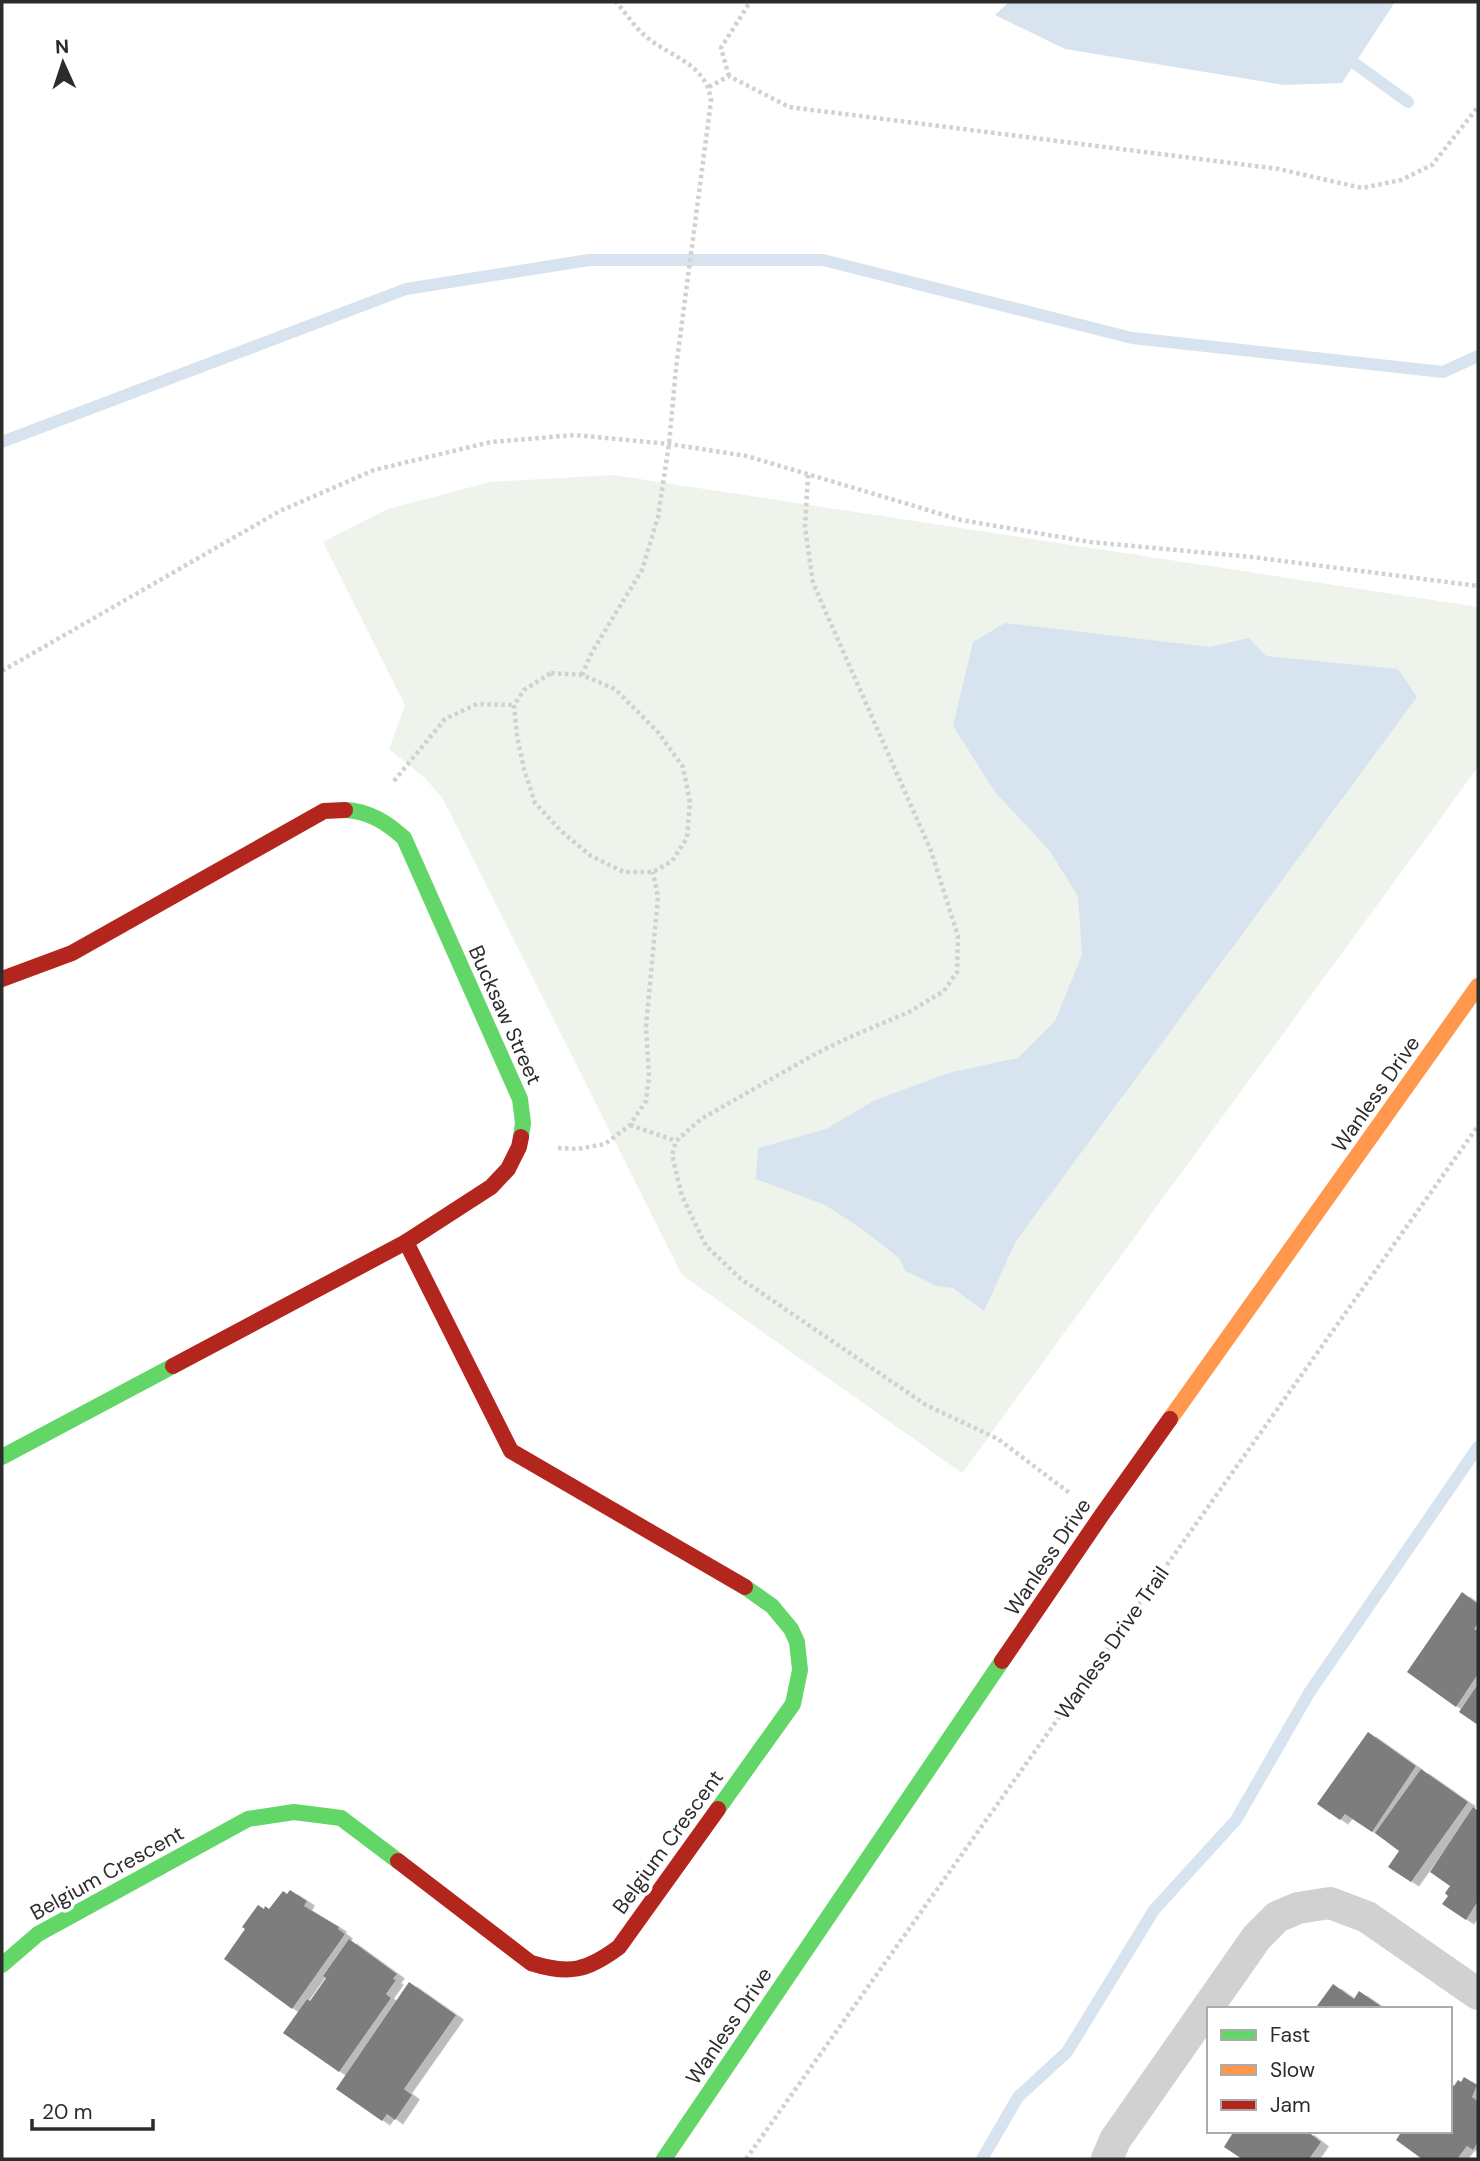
<svg xmlns="http://www.w3.org/2000/svg" width="1480" height="2161" font-family="'DM Sans',sans-serif">
<style>
.green{fill:#eef3eb}
.water{fill:#d7e3ef}
.lines{fill:none;stroke-linecap:round;stroke-linejoin:round}
.stream{stroke:#d7e3ef;stroke-width:12}
.building{fill:#7d7d7d;filter:url(#shadow)}
.path{stroke:#d1d1d1;stroke-width:4.5;stroke-dasharray:3.5 3.5;stroke-linecap:butt}
.street{stroke:#d1d1d1;stroke-width:32}
.fast{stroke:#63d668;stroke-width:16}
.slow{stroke:#ff974d;stroke-width:16}
.jam{stroke:#b3261e;stroke-width:16}
.labels{text-anchor:middle;dominant-baseline:central;stroke-width:7;stroke-linejoin:round;paint-order:stroke}
.street-label{font-size:21px;fill:#2c2c2c;stroke:#fff}
</style>
<defs>
<filter id="shadow"><feDropShadow dx="8" dy="4.5" stdDeviation="0" flood-color="#0004"/></filter>
</defs>
<rect width="100%" height="100%" fill="#fff"/>
<polygon class="green" points="613,475 1478,607 1478,767 962,1473 682,1275 443,799 424,777 389,749 405,705 323,542 388,509 490,482"/>
<g class="water">
<polygon points="1009,2 1395,2 1342,83 1284,85 1065,49 995,15"/>
<polygon points="1005,623 1210,647 1249,638 1266,656 1398,669 1417,697 1016,1241 984,1311 953,1288 937,1286 905,1271 899,1258 862,1229 825,1205 756,1179 758,1148 826,1129 875,1100 952,1072 1018,1058 1055,1021 1082,955 1078,896 1049,850 995,792 953,726 973,642"/>
</g>
<g class="lines">
<g class="stream">
<polyline points="1350,60 1408,102"/>
<polyline points="2,442 406,289 589,260 823,260 1132,338 1443,372 1478,356"/>
<polyline points="982,2159 1018,2097 1067,2052 1154,1910 1236,1820 1309,1693 1478,1447"/>
</g>
</g>
<g class="building">
<polygon points="1462,1592 1478,1604 1478,1623 1474,1629 1478,1631 1478,1674 1456,1707 1407,1672"/>
<polygon points="1478,1684 1478,1725 1459,1712"/>
<polygon points="1368,1732 1416,1766 1372,1832 1345,1814 1340,1820 1317,1804"/>
<polygon points="1421,1769 1468,1802 1411,1882 1388,1867 1399,1851 1375,1833"/>
<polygon points="1473,1807 1478,1811 1478,1901 1466,1920 1442,1904 1448,1896 1445,1893 1450,1886 1430,1872"/>
<polygon points="290,1890 307,1901 304,1906 339,1927 338,1929 345,1934 292,2009 224,1959 245,1929 242,1927 258,1905 264,1909 265,1906 269,1909 283,1891 287,1894"/>
<polygon points="349,1939 397,1974 393,1979 396,1980 386,1994 391,1998 339,2072 283,2033 307,1999 310,2001 326,1978 323,1976"/>
<polygon points="409,1982 456,2015 404,2089 412,2095 395,2120 387,2114 382,2121 336,2089"/>
<polygon points="1333,1984 1354,1999 1359,1991 1385,2009 1321,2009 1317,2006"/>
<polygon points="1464,2077 1477,2085 1472,2097 1478,2101 1478,2142 1473,2150 1467,2146 1457,2159 1422,2159 1396,2140 1402,2131 1450,2131 1450,2083 1454,2086 1458,2080 1461,2082"/>
<polygon points="1234,2131 1307,2131 1321,2142 1309,2159 1242,2159 1224,2147"/>
</g>
<g class="lines">
<g class="path">
<polyline points="729,76 721,48 750,2"/>
<polyline points="709,87 729,76 789,107 1279,169 1362,188 1401,180 1432,165 1478,107"/>
<polyline points="808,475 805,527 813,583 931,851 958,936 957,972 944,991 909,1012 850,1037 817,1053 701,1119 676,1141 672,1155 682,1196 706,1246 741,1279 926,1405 998,1439 1071,1494"/>
<polyline points="2,671 280,511 374,470 491,442 575,435 669,444 747,456 961,520 1090,542 1252,557 1478,586"/>
<polygon points="551,673 582,675 615,689 658,732 683,767 690,802 687,838 672,861 653,872 624,872 591,856 560,830 535,803 524,769 517,736 514,705 524,690"/>
<path d="M582,675L592,652L642,570L658,517L669,444L676,368L711,101C707,63 669,57 644,35C634,26 625,12 616,2"/>
<polyline points="394,781 445,719 477,704 514,705"/>
<polyline points="630,1125 676,1141"/>
<polyline points="558,1148 578,1149 605,1144 630,1125 646,1101 649,1076 646,1027 658,897 653,872"/>
<polyline points="746,2159 1478,1126"/>
</g>
<polyline class="street" points="1107,2159 1115,2140 1257,1937 1277,1917 1298,1908 1330,1903 1367,1917 1478,1994"/>
<g class="fast">
<path d="M345,810C369,811 386,822 404,838L520,1099L523,1123L521,1137"/>
<polyline points="2,1457 173,1366"/>
<polyline points="718,1809 793,1704 800,1670 797,1642 791,1629 772,1606 745,1587"/>
<polyline points="2,1965 38,1934 248,1819 294,1812 341,1818 398,1861"/>
<polyline points="664,2159 1002,1661"/>
</g>
<polyline class="slow" points="1170,1419 1478,986"/>
<g class="jam">
<polyline points="2,979 72,953 324,811 345,810"/>
<polyline points="406,1242 511,1451 745,1587"/>
<polyline points="173,1366 406,1242 491,1187 508,1169 519,1147 521,1137"/>
<polyline points="1002,1661 1101,1516 1170,1419"/>
<path d="M398,1861L531,1963C569,1975 587,1971 619,1947L718,1809"/>
</g>
</g>
<g class="labels">
<g class="street-label">
<text transform="translate(505 1015) rotate(66)">Bucksaw Street</text>
<text transform="translate(1376 1094) rotate(-55)">Wanless Drive</text>
<text transform="translate(1048 1557) rotate(-56)">Wanless Drive</text>
<text transform="translate(1112 1643) rotate(-55)">Wanless Drive Trail</text>
<text transform="translate(668 1842) rotate(-54)">Belgium Crescent</text>
<text transform="translate(107 1873) rotate(-29)">Belgium Crescent</text>
<text transform="translate(729 2026) rotate(-56)">Wanless Drive</text>
</g>
</g>
<rect width="1480" height="2161" fill="none" stroke="#2c2c2c" stroke-width="7"/>
<rect x="1207" y="2007" width="245" height="126" fill="#ffffff" stroke="#ababab" stroke-width="2"/>
<rect x="1221" y="2030" width="35" height="10" fill="#63d668" stroke="#ababab" stroke-width="2"/>
<text x="1270" y="2042" font-size="21" fill="#2c2c2c">Fast</text>
<rect x="1221" y="2065" width="35" height="10" fill="#ff974d" stroke="#ababab" stroke-width="2"/>
<text x="1270" y="2077" font-size="21" fill="#2c2c2c">Slow</text>
<rect x="1221" y="2100" width="35" height="10" fill="#b3261e" stroke="#ababab" stroke-width="2"/>
<text x="1270" y="2112" font-size="21" fill="#2c2c2c">Jam</text>
<g transform="translate(63 63) rotate(357)" stroke="#ffffff" stroke-width="5" paint-order="stroke">
<path d="M0-5L12 26L0 18L-12 26Z" fill="#2c2c2c"/>
<text y="-10" font-size="19" font-weight="bold" text-anchor="middle" fill="#2c2c2c">N</text>
</g>
<path d="M32 2119v10h121v-10" fill="none" stroke="#2c2c2c" stroke-width="3.5"/>
<text x="42" y="2119" font-size="21" fill="#2c2c2c" stroke="#ffffff" stroke-width="5" paint-order="stroke">20 m</text>
</svg>
